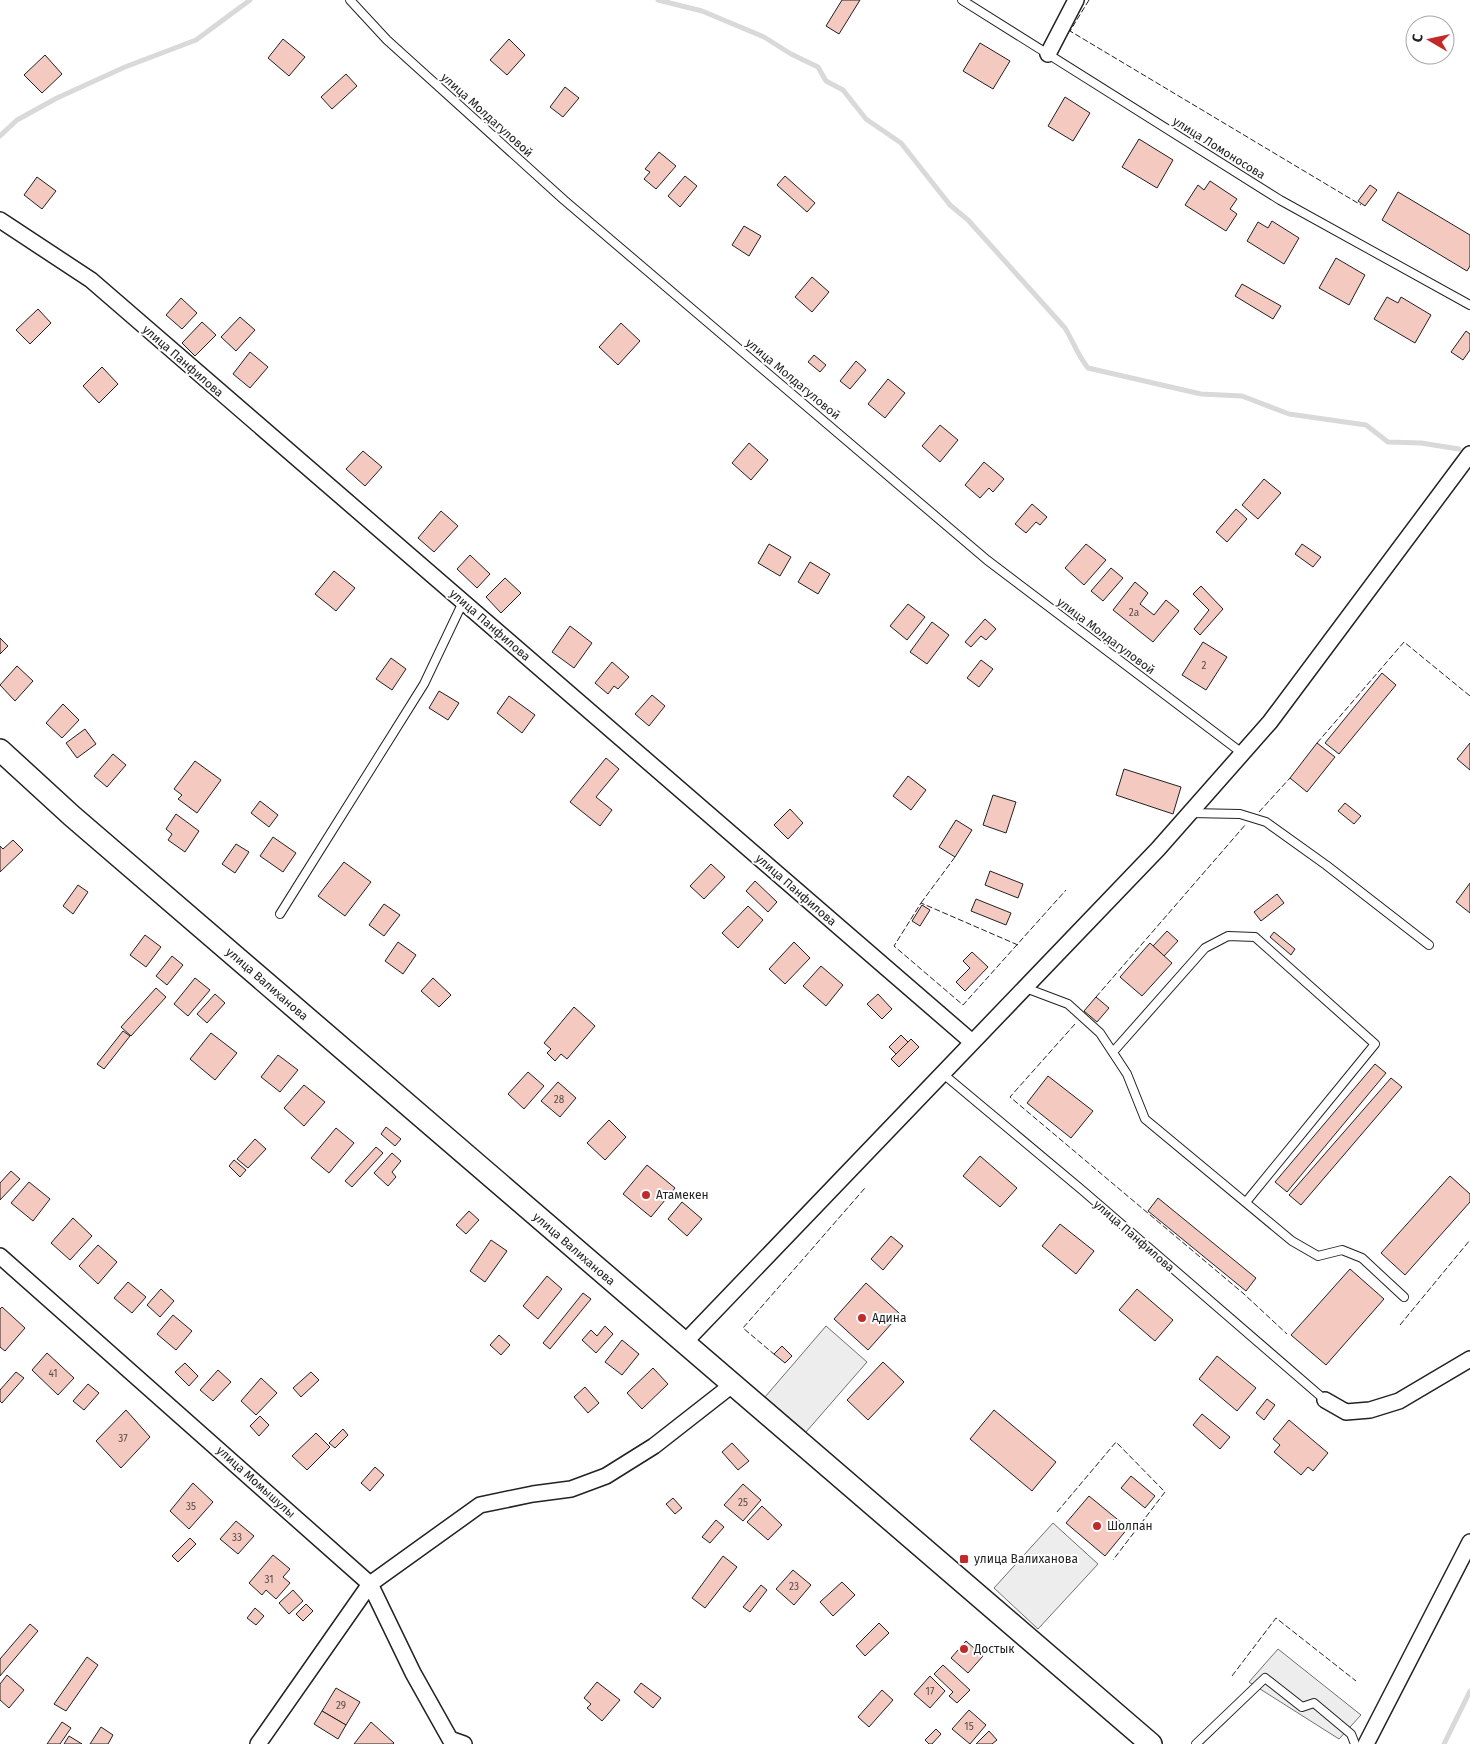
<svg xmlns="http://www.w3.org/2000/svg" width="1470" height="1744" font-family="'Fira Sans',sans-serif">
<style>
.parking{fill:#ededed;stroke:#6f6f6f}
.lines{fill:none;stroke-linecap:round;stroke-linejoin:round}
.stream{stroke:#d9d9d9;stroke-width:5}
.building{fill:#f3c9c0;stroke:#222}
.lane-casing{stroke:#222;stroke-width:10}
.street-casing{stroke:#222;stroke-width:18}
.secondary-casing{stroke:#222;stroke-width:24}
.lane{stroke:#fff;stroke-width:8}
.street{stroke:#fff;stroke-width:15}
.secondary{stroke:#fff;stroke-width:21}
.fence{stroke:#222;stroke-width:1;stroke-dasharray:6 2.5;stroke-linecap:butt}
.poi-dot{fill:#c62828;stroke:#fff;stroke-width:2}
.labels{text-anchor:middle;dominant-baseline:central;stroke-width:4;stroke-linejoin:round;paint-order:stroke}
.number-label{font-size:10px;fill:#564c4a}
.street-label{font-size:12px;fill:#222;stroke:#fff}
.poi-label{font-size:12px;fill:#222;stroke:#fff;text-anchor:start}
</style>
<rect width="100%" height="100%" fill="#fff"/>
<g class="parking">
<polygon points="826,1326 867,1362 806,1432 765,1397"/>
<polygon points="1053,1523 1098,1564 1038,1629 994,1588"/>
<polygon points="1278,1649 1361,1715 1339,1739 1249,1682"/>
</g>
<g class="lines">
<g class="stream">
<path d="M658,0L702,11L764,37L791,54L818,67L826,81L843,90L866,119L901,143L950,205L968,220L1065,328C1073,341 1078,356 1088,368L1201,394L1242,396L1289,414L1366,425L1388,442L1421,443L1459,449"/>
<polyline points="0,136 17,120 57,98 125,67 196,40 250,0"/>
<polyline points="1444,1744 1470,1691"/>
</g>
</g>
<g class="building">
<polygon points="842,0 860,0 839,34 826,26"/>
<polygon points="283,39 305,57 289,76 268,58"/>
<polygon points="509,39 525,55 507,75 490,60"/>
<polygon points="980,43 1010,61 993,89 963,71"/>
<polygon points="45,55 62,74 42,93 24,75"/>
<polygon points="346,74 357,86 332,109 321,97"/>
<polygon points="565,87 579,98 563,117 550,107"/>
<polygon points="1065,97 1090,113 1073,141 1048,126"/>
<polygon points="1139,139 1173,160 1157,188 1122,167"/>
<polygon points="659,152 676,166 656,189 644,179 650,172 645,169"/>
<polygon points="685,176 697,186 680,207 668,196"/>
<polygon points="785,176 815,203 807,212 777,185"/>
<polygon points="37,177 56,191 42,209 24,195"/>
<polygon points="1210,181 1237,199 1230,209 1237,214 1226,231 1185,205 1198,185 1204,190"/>
<polygon points="1370,185 1377,190 1365,206 1358,201"/>
<polygon points="1398,192 1470,235 1470,266 1467,271 1382,220"/>
<polygon points="1272,221 1299,238 1284,264 1247,241 1258,222 1268,228"/>
<polygon points="744,226 761,236 749,256 732,245"/>
<polygon points="1336,258 1365,275 1349,305 1319,288"/>
<polygon points="812,277 829,292 812,312 795,297"/>
<polygon points="1242,284 1281,306 1273,319 1235,296"/>
<polygon points="1387,297 1398,303 1401,297 1431,315 1415,343 1374,319"/>
<polygon points="181,298 197,313 182,329 166,315"/>
<polygon points="38,309 51,323 30,344 16,330"/>
<polygon points="240,317 255,330 236,351 221,337"/>
<polygon points="202,322 216,335 195,356 182,343"/>
<polygon points="621,323 640,341 618,365 599,347"/>
<polygon points="1466,331 1470,334 1470,350 1463,360 1451,352"/>
<polygon points="250,352 268,367 250,388 233,374"/>
<polygon points="814,355 826,365 820,372 808,362"/>
<polygon points="856,361 866,370 850,389 840,381"/>
<polygon points="102,367 118,384 99,403 83,386"/>
<polygon points="888,379 905,393 885,418 868,404"/>
<polygon points="940,425 958,440 940,462 922,446"/>
<polygon points="749,443 768,460 751,480 732,463"/>
<polygon points="363,451 382,467 365,486 346,469"/>
<polygon points="984,462 1004,479 993,492 989,488 980,498 965,485"/>
<polygon points="1264,479 1281,493 1258,519 1242,505"/>
<polygon points="1032,504 1047,517 1040,525 1036,522 1026,533 1015,524"/>
<polygon points="1236,509 1247,519 1227,542 1216,532"/>
<polygon points="441,511 458,526 434,552 418,538"/>
<polygon points="769,544 791,557 780,576 758,563"/>
<polygon points="1086,544 1106,560 1084,585 1065,568"/>
<polygon points="1302,544 1321,557 1313,567 1295,554"/>
<polygon points="470,555 490,574 477,588 457,569"/>
<polygon points="810,562 830,574 818,594 798,582"/>
<polygon points="1111,568 1123,578 1103,601 1091,591"/>
<polygon points="334,571 355,588 336,611 315,594"/>
<polygon points="505,578 521,593 501,613 486,597"/>
<polygon points="1135,582 1148,593 1140,604 1154,615 1166,600 1179,611 1153,642 1113,610"/>
<polygon points="1201,586 1223,609 1200,635 1194,629 1209,610 1193,594"/>
<polygon points="908,604 925,617 907,640 890,626"/>
<polygon points="985,619 996,629 986,640 981,636 971,647 965,642"/>
<polygon points="932,622 949,635 927,664 910,652"/>
<polygon points="570,626 592,643 574,668 552,652"/>
<polygon points="0,638 8,646 0,654"/>
<polygon points="1203,642 1227,657 1206,690 1182,675"/>
<polygon points="391,658 406,669 392,690 376,679"/>
<polygon points="981,660 993,669 979,687 967,678"/>
<polygon points="612,662 629,677 618,689 614,686 608,694 595,683"/>
<polygon points="17,666 33,681 15,701 0,685"/>
<polygon points="1382,673 1396,685 1339,754 1325,743"/>
<polygon points="439,691 459,703 448,720 429,708"/>
<polygon points="652,695 665,706 649,726 635,714"/>
<polygon points="509,696 535,715 522,733 497,713"/>
<polygon points="63,704 79,720 62,738 46,723"/>
<polygon points="85,729 96,744 77,758 66,743"/>
<polygon points="1317,743 1335,757 1307,792 1290,778"/>
<polygon points="1470,743 1470,770 1457,759"/>
<polygon points="113,754 126,765 107,787 94,776"/>
<polygon points="606,758 619,769 596,797 612,810 600,826 570,802"/>
<polygon points="195,761 221,780 197,813 178,799 182,795 174,789"/>
<polygon points="1124,769 1181,787 1173,814 1116,795"/>
<polygon points="908,776 926,790 911,810 893,796"/>
<polygon points="993,795 1016,802 1006,833 983,825"/>
<polygon points="260,801 278,815 269,827 251,813"/>
<polygon points="1345,803 1361,816 1354,824 1338,811"/>
<polygon points="790,809 803,823 788,839 774,825"/>
<polygon points="176,814 199,831 185,852 168,840 172,834 166,829"/>
<polygon points="956,820 972,830 955,857 939,847"/>
<polygon points="273,837 296,853 283,872 260,856"/>
<polygon points="13,840 23,850 0,872 0,846 3,849"/>
<polygon points="236,844 249,852 235,873 222,864"/>
<polygon points="344,862 371,882 345,916 318,896"/>
<polygon points="711,864 725,877 704,899 690,886"/>
<polygon points="990,871 1023,884 1018,898 985,885"/>
<polygon points="755,881 777,902 768,912 746,891"/>
<polygon points="1470,883 1470,913 1456,902"/>
<polygon points="78,885 88,892 73,914 63,906"/>
<polygon points="1277,894 1284,903 1261,921 1254,912"/>
<polygon points="976,899 1011,913 1006,925 971,911"/>
<polygon points="384,904 400,915 384,936 369,925"/>
<polygon points="922,905 930,910 920,926 912,921"/>
<polygon points="748,906 763,920 738,948 722,933"/>
<polygon points="1167,931 1178,941 1164,956 1153,946"/>
<polygon points="1274,932 1295,949 1291,955 1270,937"/>
<polygon points="145,935 161,947 146,967 130,955"/>
<polygon points="398,942 416,955 403,974 385,961"/>
<polygon points="794,942 810,958 785,984 769,969"/>
<polygon points="1150,943 1172,963 1142,996 1120,977"/>
<polygon points="972,952 988,967 965,991 956,982 970,968 963,961"/>
<polygon points="172,956 183,965 167,985 156,976"/>
<polygon points="821,966 843,985 826,1006 803,986"/>
<polygon points="195,978 210,990 188,1016 174,1004"/>
<polygon points="433,978 451,995 439,1007 421,991"/>
<polygon points="156,988 166,997 131,1036 121,1027"/>
<polygon points="215,994 225,1003 207,1023 197,1014"/>
<polygon points="878,994 892,1009 882,1019 867,1004"/>
<polygon points="1096,997 1109,1008 1097,1022 1084,1011"/>
<polygon points="574,1007 595,1026 567,1059 561,1054 555,1061 547,1053 551,1049 544,1043"/>
<polygon points="123,1031 130,1036 104,1069 97,1064"/>
<polygon points="211,1033 237,1053 215,1080 190,1059"/>
<polygon points="901,1035 908,1042 896,1054 889,1047"/>
<polygon points="911,1039 919,1047 899,1067 891,1059"/>
<polygon points="278,1055 298,1070 280,1092 261,1077"/>
<polygon points="1375,1064 1386,1073 1287,1192 1275,1182"/>
<polygon points="528,1072 544,1086 524,1109 508,1094"/>
<polygon points="1048,1076 1093,1111 1071,1138 1027,1103"/>
<polygon points="1391,1078 1402,1087 1301,1205 1289,1195"/>
<polygon points="558,1082 576,1098 560,1117 541,1101"/>
<polygon points="304,1085 325,1102 304,1126 284,1108"/>
<polygon points="609,1120 626,1137 605,1160 587,1143"/>
<polygon points="386,1127 401,1139 395,1146 381,1134"/>
<polygon points="336,1128 354,1143 329,1173 311,1158"/>
<polygon points="255,1139 266,1149 248,1168 237,1159"/>
<polygon points="376,1147 383,1153 352,1187 345,1181"/>
<polygon points="392,1153 401,1161 392,1172 396,1177 388,1186 374,1173"/>
<polygon points="980,1156 1017,1188 1000,1207 963,1176"/>
<polygon points="234,1160 246,1170 240,1177 229,1166"/>
<polygon points="647,1165 675,1188 651,1217 623,1194"/>
<polygon points="11,1171 20,1179 0,1200 0,1183"/>
<polygon points="1450,1176 1470,1194 1470,1202 1405,1275 1381,1253"/>
<polygon points="29,1182 50,1199 33,1221 11,1203"/>
<polygon points="1158,1198 1256,1278 1246,1291 1148,1211"/>
<polygon points="682,1202 702,1219 687,1236 668,1219"/>
<polygon points="469,1211 479,1220 466,1234 456,1225"/>
<polygon points="73,1218 92,1236 70,1260 51,1243"/>
<polygon points="1060,1224 1094,1251 1076,1274 1042,1246"/>
<polygon points="891,1236 903,1246 883,1270 871,1259"/>
<polygon points="491,1240 507,1251 485,1282 470,1271"/>
<polygon points="98,1245 117,1262 98,1284 79,1266"/>
<polygon points="1350,1269 1384,1299 1326,1365 1291,1335"/>
<polygon points="547,1276 562,1289 538,1319 523,1306"/>
<polygon points="128,1282 146,1297 132,1313 114,1298"/>
<polygon points="866,1283 900,1314 868,1350 834,1319"/>
<polygon points="161,1289 174,1301 160,1317 147,1305"/>
<polygon points="1137,1289 1173,1320 1155,1341 1119,1310"/>
<polygon points="583,1293 591,1299 550,1349 543,1343"/>
<polygon points="2,1307 25,1328 5,1351 0,1347 0,1309"/>
<polygon points="173,1315 192,1331 176,1350 157,1334"/>
<polygon points="605,1326 613,1334 596,1353 582,1340 591,1330 597,1336"/>
<polygon points="499,1335 510,1345 501,1355 490,1345"/>
<polygon points="622,1340 639,1354 622,1375 605,1362"/>
<polygon points="782,1346 792,1356 785,1363 774,1354"/>
<polygon points="47,1353 74,1378 58,1395 32,1370"/>
<polygon points="1217,1356 1256,1388 1237,1411 1199,1379"/>
<polygon points="883,1362 904,1382 868,1420 847,1400"/>
<polygon points="185,1363 198,1376 189,1386 175,1372"/>
<polygon points="653,1368 668,1384 642,1409 627,1393"/>
<polygon points="218,1370 231,1382 213,1401 200,1390"/>
<polygon points="16,1372 24,1378 2,1403 0,1401 0,1390"/>
<polygon points="311,1372 319,1380 301,1397 293,1388"/>
<polygon points="261,1378 277,1393 256,1415 241,1401"/>
<polygon points="88,1384 99,1393 84,1410 73,1401"/>
<polygon points="585,1387 599,1403 588,1413 574,1397"/>
<polygon points="1267,1399 1275,1405 1264,1420 1256,1413"/>
<polygon points="126,1410 150,1437 121,1468 96,1441"/>
<polygon points="994,1410 1056,1462 1032,1491 970,1439"/>
<polygon points="1202,1414 1230,1437 1220,1449 1193,1425"/>
<polygon points="260,1416 269,1425 259,1436 250,1426"/>
<polygon points="1289,1420 1328,1453 1313,1471 1308,1467 1301,1475 1274,1452 1280,1445 1273,1439"/>
<polygon points="343,1429 348,1435 335,1448 329,1443"/>
<polygon points="316,1433 330,1447 307,1470 292,1456"/>
<polygon points="732,1443 749,1461 738,1470 722,1452"/>
<polygon points="375,1467 384,1475 370,1491 361,1483"/>
<polygon points="1131,1476 1155,1496 1145,1508 1121,1488"/>
<polygon points="193,1483 213,1502 189,1529 170,1511"/>
<polygon points="743,1484 761,1500 743,1521 724,1505"/>
<polygon points="1089,1496 1128,1528 1105,1556 1066,1523"/>
<polygon points="673,1498 682,1508 675,1514 666,1504"/>
<polygon points="762,1506 782,1525 768,1540 747,1522"/>
<polygon points="716,1520 724,1527 710,1543 702,1537"/>
<polygon points="236,1521 254,1536 238,1554 220,1539"/>
<polygon points="190,1538 196,1544 178,1562 172,1556"/>
<polygon points="273,1555 290,1569 283,1577 290,1583 276,1599 266,1590 262,1595 249,1583"/>
<polygon points="723,1556 737,1567 705,1608 692,1598"/>
<polygon points="793,1570 811,1585 794,1605 776,1589"/>
<polygon points="842,1582 855,1595 833,1616 820,1602"/>
<polygon points="761,1585 767,1590 750,1612 743,1607"/>
<polygon points="293,1590 303,1601 289,1614 279,1603"/>
<polygon points="306,1604 313,1611 303,1621 296,1614"/>
<polygon points="255,1608 264,1616 256,1625 247,1618"/>
<polygon points="879,1623 889,1633 865,1656 856,1646"/>
<polygon points="30,1624 38,1631 0,1676 0,1659"/>
<polygon points="966,1641 983,1656 968,1673 951,1658"/>
<polygon points="87,1657 98,1665 66,1711 54,1704"/>
<polygon points="943,1665 970,1690 957,1703 949,1696 953,1692 934,1674"/>
<polygon points="7,1675 24,1690 9,1708 0,1700 0,1684"/>
<polygon points="930,1676 945,1691 930,1708 914,1694"/>
<polygon points="597,1682 620,1700 602,1721 587,1708 591,1704 584,1698"/>
<polygon points="641,1683 661,1698 653,1708 634,1692"/>
<polygon points="336,1688 360,1702 346,1725 322,1711"/>
<polygon points="882,1690 893,1700 869,1727 858,1717"/>
<polygon points="969,1710 986,1725 970,1744 952,1729"/>
<polygon points="322,1711 346,1725 338,1739 314,1724"/>
<polygon points="62,1722 71,1728 60,1744 47,1744"/>
<polygon points="371,1722 394,1743 393,1744 354,1744"/>
<polygon points="101,1727 113,1735 108,1744 90,1744"/>
<polygon points="936,1729 941,1734 932,1744 929,1744 925,1740"/>
<polygon points="989,1731 997,1740 992,1744 976,1744"/>
<polygon points="69,1736 82,1744 64,1744"/>
</g>
<g class="lines">
<defs>
<g id="lane">
<polyline points="350,0 387,40 564,200 987,560 1242,753"/>
<polyline points="962,0 1280,200 1470,305"/>
<polyline points="1190,813 1240,814 1266,822 1326,865 1429,945"/>
<polyline points="280,914 424,684 463,602"/>
<polyline points="1023,987 1068,1004 1100,1033 1127,1074 1145,1119 1292,1241 1318,1256 1342,1250 1362,1258 1404,1297"/>
<polyline points="1113,1052 1205,948 1228,936 1255,937 1375,1044 1246,1202"/>
<polyline points="942,1073 1082,1190 1325,1400"/>
<polyline points="1196,1744 1265,1678 1302,1707 1314,1703 1351,1734 1355,1744"/>
</g>
<g id="street">
<polyline points="1048,54 1076,0"/>
<polyline points="0,220 91,280 972,1042"/>
<polyline points="0,1256 370,1584 413,1673 450,1739 464,1744"/>
<polyline points="684,1343 1158,849 1270,722 1470,454"/>
<polyline points="1325,1400 1346,1412 1370,1410 1399,1401 1470,1359"/>
<polyline points="258,1744 370,1584 480,1505 533,1494 571,1489 606,1476 654,1446 732,1385"/>
<polyline points="1366,1744 1470,1542"/>
</g>
<polyline id="secondary" points="0,750 72,816 1151,1744"/>
</defs>
<use href="#lane" class="lane-casing"/>
<use href="#street" class="street-casing"/>
<use href="#secondary" class="secondary-casing"/>
<use href="#lane" class="lane"/>
<use href="#street" class="street"/>
<use href="#secondary" class="secondary"/>
<g class="fence">
<polyline points="1089,0 1070,31 1361,205"/>
<polyline points="1317,743 1404,642 1470,696"/>
<polyline points="1259,812 1290,778"/>
<polyline points="921,903 955,857"/>
<polyline points="1018,945 921,903 894,946 963,1005 1066,890"/>
<polyline points="1096,997 1246,824"/>
<polyline points="1075,1024 1010,1097 1244,1294 1287,1334"/>
<polyline points="1400,1325 1470,1240"/>
<polyline points="775,1355 743,1328 865,1188"/>
<polyline points="1057,1512 1116,1442 1165,1492 1113,1560"/>
<polyline points="1232,1676 1276,1618 1356,1681"/>
</g>
</g>
<g class="poi-dot">
<circle cx="646" cy="1195" r="5"/>
<circle cx="862" cy="1318" r="5"/>
<circle cx="1097" cy="1526" r="5"/>
<rect x="959" y="1554" width="10" height="10" rx="2.5"/>
<circle cx="964" cy="1649" r="5"/>
</g>
<g class="labels">
<g class="number-label">
<text x="1134" y="613">2а</text>
<text x="1204" y="666">2</text>
<text x="559" y="1100">28</text>
<text x="53" y="1374">41</text>
<text x="123" y="1439">37</text>
<text x="743" y="1503">25</text>
<text x="191" y="1507">35</text>
<text x="237" y="1538">33</text>
<text x="269" y="1580">31</text>
<text x="794" y="1587">23</text>
<text x="930" y="1692">17</text>
<text x="341" y="1706">29</text>
<text x="969" y="1727">15</text>
</g>
<g class="street-label">
<text transform="translate(487 115) rotate(42)">улица Молдагуловой</text>
<text transform="translate(1219 148) rotate(32)">улица Ломоносова</text>
<text transform="translate(183 361) rotate(41)">улица Панфилова</text>
<text transform="translate(793 379) rotate(40)">улица Молдагуловой</text>
<text transform="translate(490 625) rotate(41)">улица Панфилова</text>
<text transform="translate(1106 636) rotate(37)">улица Молдагуловой</text>
<text transform="translate(796 890) rotate(41)">улица Панфилова</text>
<text transform="translate(267 984) rotate(41)">улица Валиханова</text>
<text transform="translate(1134 1236) rotate(41)">улица Панфилова</text>
<text transform="translate(574 1249) rotate(41)">улица Валиханова</text>
<text transform="translate(256 1482) rotate(42)">улица Момышулы</text>
</g>
<g class="poi-label">
<text x="656" y="1195">Атамекен</text>
<text x="872" y="1318">Адина</text>
<text x="1107" y="1526">Шолпан</text>
<text x="974" y="1559">улица Валиханова</text>
<text x="974" y="1649">Достык</text>
</g>
</g>
<g transform="translate(1430 40) rotate(279)"><circle r="24" fill="#ffffff" stroke="#a7a7a7"/>
<path d="M0-4L9 19L0 12L-9 19Z" fill="#c62828"/>
<text y="-8" font-size="14" font-weight="bold" text-anchor="middle" fill="#222222">С</text>
</g>
</svg>
